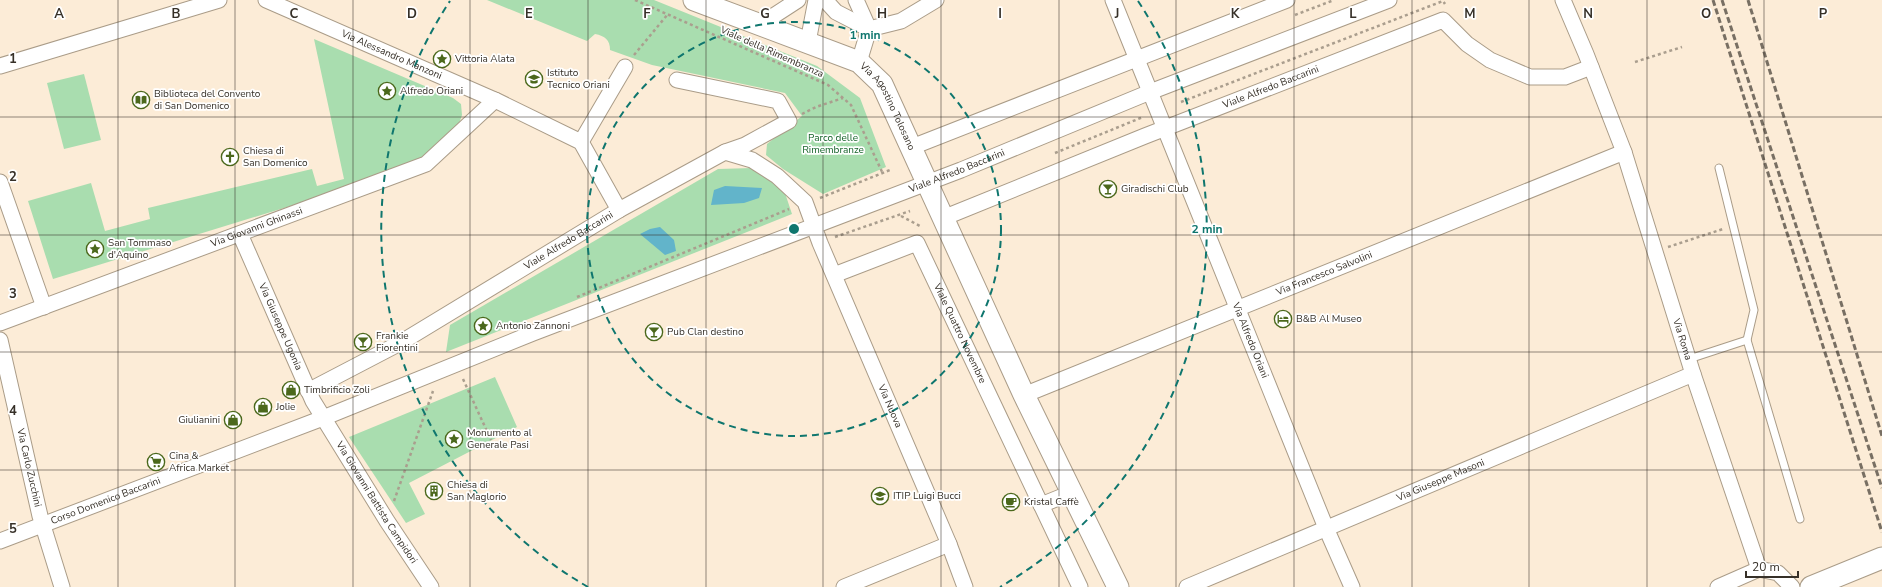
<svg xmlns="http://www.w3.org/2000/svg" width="1882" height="587" font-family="'Nunito Sans',sans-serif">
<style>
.green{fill:#a9ddaf}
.water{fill:#62b4ca}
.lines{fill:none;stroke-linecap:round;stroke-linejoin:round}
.lane-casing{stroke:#aa9c88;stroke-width:9}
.street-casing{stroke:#aa9c88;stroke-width:17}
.secondary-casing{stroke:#aa9c88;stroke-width:23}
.path{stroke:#aa9e8e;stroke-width:2.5;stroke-dasharray:3 3;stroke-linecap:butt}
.lane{stroke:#fff;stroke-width:7}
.street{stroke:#fff;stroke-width:15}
.secondary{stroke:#fff;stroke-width:21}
.rail{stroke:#786f63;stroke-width:3;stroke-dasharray:6 3;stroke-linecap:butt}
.grid{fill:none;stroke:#363028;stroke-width:1;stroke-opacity:0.55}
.ring{fill:none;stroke:#0f766e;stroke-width:2;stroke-dasharray:7 5}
.labels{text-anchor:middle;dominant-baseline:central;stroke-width:3.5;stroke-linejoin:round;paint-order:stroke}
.street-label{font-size:10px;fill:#363028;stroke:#fff}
.poi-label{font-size:10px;fill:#363028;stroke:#fff;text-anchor:start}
.park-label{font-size:10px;fill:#146228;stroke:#fff}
.grid-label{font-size:13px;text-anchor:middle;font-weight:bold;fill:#363028;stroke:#fff;stroke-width:3.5;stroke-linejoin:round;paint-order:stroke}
.centre{fill:#0f766e;stroke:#fff;stroke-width:2}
.ring-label{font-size:12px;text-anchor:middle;font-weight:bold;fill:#0f766e;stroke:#fff;stroke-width:3.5;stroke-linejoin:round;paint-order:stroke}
</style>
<rect width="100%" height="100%" fill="#fcecd7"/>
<g class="green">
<path d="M487,0H654L817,66L860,98L886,167L823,194L783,169L766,155L767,144L802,116L785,93L652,65L610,50C610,40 605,36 595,34L587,41Z"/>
<polygon points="314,39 453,98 461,104 462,115 458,127 422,157 352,187 53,279 28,201 91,183 105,231 150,219 148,208 312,169 317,186 344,179"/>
<polygon points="84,74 101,140 64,149 47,83"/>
<polygon points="752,168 784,190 792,214 446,352 450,325 718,169"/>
<polygon points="495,377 517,427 409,483 425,514 406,523 349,437"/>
</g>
<g class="water">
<polygon points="725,186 762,188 759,198 744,203 711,205 714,190"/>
<polygon points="660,227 674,240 676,251 665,255 640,234 650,229"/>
</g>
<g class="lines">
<defs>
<g id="lane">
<polyline points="1719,168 1754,310 1747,340"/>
<polyline points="1689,359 1747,340 1800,519"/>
</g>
<g id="street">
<path id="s1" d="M266,0L495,100L581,142L619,210"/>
<polyline points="825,0 836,12 869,29"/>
<polyline points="856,0 869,29 859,62"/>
<path id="s2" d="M1113,0L1326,528L1352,587"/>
<path id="s3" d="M1563,0L1586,54L1624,152L1693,374L1759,569"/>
<polyline points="761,24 798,0"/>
<polyline points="869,29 901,21 936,0"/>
<polyline points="808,42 816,0"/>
<polyline points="0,66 219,0"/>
<polyline points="677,80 778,101 789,121 745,145 725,152"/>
<polyline points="581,142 625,67"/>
<polyline points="912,147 1287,0"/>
<polyline points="0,182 44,307"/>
<path id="s4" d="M943,218L1145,136L1443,20L1467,44L1490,60L1530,77H1565L1591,67"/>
<path id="s5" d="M240,234L313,401L387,521L431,587"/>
<path id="s6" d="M834,275L917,243L1080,587"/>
<path id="s7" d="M0,323L426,164L495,100"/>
<path id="s8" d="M0,340L40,516L62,587"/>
<path id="s9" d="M308,391L400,343L619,210L725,152L752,160L777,176L805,202L820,243L949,544L965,587"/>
<path id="s10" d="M1024,395L1624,152"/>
<polyline points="1041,505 1073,492"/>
<path id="s11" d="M0,541L323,418L533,333L961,170L1150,92L1389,0"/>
<polyline points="1759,569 1778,573 1792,587"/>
<polyline points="844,587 949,544"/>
<path id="s12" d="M1187,587L1693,374"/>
<polyline points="1718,587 1759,569"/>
</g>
<g id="secondary">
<path id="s13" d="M694,0L859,62L882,84L1024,395L1118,587"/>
<polyline points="1811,587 1882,558"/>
</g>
</defs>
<use href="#lane" class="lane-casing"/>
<use href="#street" class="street-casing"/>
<use href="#secondary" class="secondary-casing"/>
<g class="path">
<polyline points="635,0 828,85 851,105 883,174"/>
<polyline points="1295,15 1334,0"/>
<polyline points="634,55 668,14"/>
<polyline points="1635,62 1682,47"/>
<polyline points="1181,102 1443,1 1445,4"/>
<polyline points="802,114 816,107 843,98"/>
<polyline points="1055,153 1143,117"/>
<polyline points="820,198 890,170"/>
<polyline points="901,216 920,226"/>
<polyline points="835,237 910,211"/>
<polyline points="1668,247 1723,229"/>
<polyline points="577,297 789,209"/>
<polyline points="463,379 491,440"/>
<polyline points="394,501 433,391"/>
</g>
<use href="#lane" class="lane"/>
<use href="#street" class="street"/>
<use href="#secondary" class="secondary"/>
<g class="rail">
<polyline points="1713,0 1882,532"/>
<polyline points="1722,0 1882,488"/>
<polyline points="1748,0 1882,436"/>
</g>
</g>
<path class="grid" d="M118,0V587M235,0V587M353,0V587M470,0V587M588,0V587M706,0V587M823,0V587M941,0V587M1059,0V587M1176,0V587M1294,0V587M1412,0V587M1529,0V587M1647,0V587M1764,0V587M0,117H1882M0,235H1882M0,352H1882M0,470H1882"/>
<g class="ring">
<circle cx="794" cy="229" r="207"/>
<path d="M588 587A413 413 0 0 1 450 1M1138 1A413 413 0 0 1 1000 587"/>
</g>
<defs>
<symbol id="sight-ring" viewBox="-11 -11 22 22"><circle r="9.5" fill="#fff" stroke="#4b681c" stroke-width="1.5"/><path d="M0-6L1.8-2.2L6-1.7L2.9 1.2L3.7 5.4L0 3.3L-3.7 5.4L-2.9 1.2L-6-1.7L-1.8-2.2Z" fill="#4b681c"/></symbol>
<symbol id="school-ring" viewBox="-11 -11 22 22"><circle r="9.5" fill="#fff" stroke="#4b681c" stroke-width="1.5"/><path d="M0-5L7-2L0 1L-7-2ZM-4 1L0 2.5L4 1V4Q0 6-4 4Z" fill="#4b681c"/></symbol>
<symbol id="library-ring" viewBox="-11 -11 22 22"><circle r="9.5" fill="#fff" stroke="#4b681c" stroke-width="1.5"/><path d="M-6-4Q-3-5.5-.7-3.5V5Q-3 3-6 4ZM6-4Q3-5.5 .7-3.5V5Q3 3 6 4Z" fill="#4b681c"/></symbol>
<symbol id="church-ring" viewBox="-11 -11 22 22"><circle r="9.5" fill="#fff" stroke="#4b681c" stroke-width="1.5"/><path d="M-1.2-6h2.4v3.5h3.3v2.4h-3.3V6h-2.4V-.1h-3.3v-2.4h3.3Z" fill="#4b681c"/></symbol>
<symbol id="bar-ring" viewBox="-11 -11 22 22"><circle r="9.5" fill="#fff" stroke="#4b681c" stroke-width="1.5"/><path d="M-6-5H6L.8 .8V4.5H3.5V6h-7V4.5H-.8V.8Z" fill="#4b681c"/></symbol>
<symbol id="hotel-ring" viewBox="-11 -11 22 22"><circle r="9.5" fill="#fff" stroke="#4b681c" stroke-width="1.5"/><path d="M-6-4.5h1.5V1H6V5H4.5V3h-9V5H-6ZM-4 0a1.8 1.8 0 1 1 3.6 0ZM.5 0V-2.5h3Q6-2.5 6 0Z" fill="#4b681c"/></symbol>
<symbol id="shop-ring" viewBox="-11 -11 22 22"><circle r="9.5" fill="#fff" stroke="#4b681c" stroke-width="1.5"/><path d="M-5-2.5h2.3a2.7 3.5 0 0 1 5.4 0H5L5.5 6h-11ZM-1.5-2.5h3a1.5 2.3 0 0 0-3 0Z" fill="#4b681c"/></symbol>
<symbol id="supermarket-ring" viewBox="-11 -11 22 22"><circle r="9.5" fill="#fff" stroke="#4b681c" stroke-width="1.5"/><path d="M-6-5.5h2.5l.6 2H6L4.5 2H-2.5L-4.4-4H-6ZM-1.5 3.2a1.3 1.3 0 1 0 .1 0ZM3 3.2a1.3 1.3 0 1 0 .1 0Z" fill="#4b681c"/></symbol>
<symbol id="building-ring" viewBox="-11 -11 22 22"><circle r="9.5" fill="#fff" stroke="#4b681c" stroke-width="1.5"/><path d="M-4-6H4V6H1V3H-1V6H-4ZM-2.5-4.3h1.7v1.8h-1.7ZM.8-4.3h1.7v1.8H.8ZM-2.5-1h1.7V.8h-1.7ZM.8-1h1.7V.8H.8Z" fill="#4b681c"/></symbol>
<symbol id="cafe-ring" viewBox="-11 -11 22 22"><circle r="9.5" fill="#fff" stroke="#4b681c" stroke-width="1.5"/><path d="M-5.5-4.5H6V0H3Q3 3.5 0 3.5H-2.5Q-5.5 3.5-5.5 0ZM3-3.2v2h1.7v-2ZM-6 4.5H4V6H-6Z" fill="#4b681c"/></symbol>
</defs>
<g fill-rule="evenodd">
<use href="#sight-ring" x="432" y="49" width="20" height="20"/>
<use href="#school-ring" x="524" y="69" width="20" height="20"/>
<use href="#sight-ring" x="377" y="81" width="20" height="20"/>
<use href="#library-ring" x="131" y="90" width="20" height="20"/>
<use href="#church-ring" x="220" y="147" width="20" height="20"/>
<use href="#bar-ring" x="1098" y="179" width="20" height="20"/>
<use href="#sight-ring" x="85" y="239" width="20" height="20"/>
<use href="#hotel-ring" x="1273" y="309" width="20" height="20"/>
<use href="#sight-ring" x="473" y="316" width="20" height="20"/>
<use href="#bar-ring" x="644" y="322" width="20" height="20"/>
<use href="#bar-ring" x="353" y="332" width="20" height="20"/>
<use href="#shop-ring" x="281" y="380" width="20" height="20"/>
<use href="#shop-ring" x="253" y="397" width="20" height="20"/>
<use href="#shop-ring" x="223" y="410" width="20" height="20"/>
<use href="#sight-ring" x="444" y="429" width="20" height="20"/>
<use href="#supermarket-ring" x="146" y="452" width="20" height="20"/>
<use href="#building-ring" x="424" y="481" width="20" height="20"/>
<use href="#school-ring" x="870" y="486" width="20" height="20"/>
<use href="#cafe-ring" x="1001" y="492" width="20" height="20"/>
</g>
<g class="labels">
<g class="street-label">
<text transform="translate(772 52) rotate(24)">Viale della Rimembranza</text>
<text stroke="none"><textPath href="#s1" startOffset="137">Via Alessandro Manzoni</textPath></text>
<text stroke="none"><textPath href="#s4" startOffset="353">Viale Alfredo Baccarini</textPath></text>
<text stroke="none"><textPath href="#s13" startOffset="230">Via Agostino Tolosano</textPath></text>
<text stroke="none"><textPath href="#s11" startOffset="1026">Viale Alfredo Baccarini</textPath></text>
<text stroke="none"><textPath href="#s7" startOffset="274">Via Giovanni Ghinassi</textPath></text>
<text stroke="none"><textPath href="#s9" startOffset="301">Viale Alfredo Baccarini</textPath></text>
<text stroke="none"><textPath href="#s10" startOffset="324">Via Francesco Salvolini</textPath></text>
<text stroke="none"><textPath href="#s5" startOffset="101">Via Giuseppe Ugonia</textPath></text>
<text stroke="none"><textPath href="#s6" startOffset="189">Viale Quattro Novembre</textPath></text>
<text stroke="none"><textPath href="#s3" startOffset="360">Via Roma</textPath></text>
<text stroke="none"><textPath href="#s2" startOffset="367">Via Alfredo Oriani</textPath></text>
<text stroke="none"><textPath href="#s9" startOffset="798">Via Nuova</textPath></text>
<text stroke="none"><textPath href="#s8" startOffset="131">Via Carlo Zucchini</textPath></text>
<text stroke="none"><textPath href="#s12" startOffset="275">Via Giuseppe Masoni</textPath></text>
<text stroke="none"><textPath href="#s11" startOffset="113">Corso Domenico Baccarini</textPath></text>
<text stroke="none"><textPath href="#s5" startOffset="302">Via Giovanni Battista Campidori</textPath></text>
</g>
<g class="poi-label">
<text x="455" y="59">Vittoria Alata</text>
<text x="547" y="73">Istituto<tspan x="547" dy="12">Tecnico Oriani</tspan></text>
<text x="400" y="91">Alfredo Oriani</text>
<text x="154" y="94">Biblioteca del Convento<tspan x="154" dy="12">di San Domenico</tspan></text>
<text x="243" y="151">Chiesa di<tspan x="243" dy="12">San Domenico</tspan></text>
<text x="1121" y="189">Giradischi Club</text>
<text x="108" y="243">San Tommaso<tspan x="108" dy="12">d'Aquino</tspan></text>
<text x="1296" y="319">B&amp;B Al Museo</text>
<text x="496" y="326">Antonio Zannoni</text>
<text x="667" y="332">Pub Clan destino</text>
<text x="376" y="336">Frankie<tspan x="376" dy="12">Fiorentini</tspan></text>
<text x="304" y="390">Timbrificio Zoli</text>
<text x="276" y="407">Jolie</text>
<text x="220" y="420" text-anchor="end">Giulianini</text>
<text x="467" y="433">Monumento al<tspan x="467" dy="12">Generale Pasi</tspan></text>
<text x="169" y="456">Cina &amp;<tspan x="169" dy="12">Africa Market</tspan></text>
<text x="447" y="485">Chiesa di<tspan x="447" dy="12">San Maglorio</tspan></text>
<text x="893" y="496">ITIP Luigi Bucci</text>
<text x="1024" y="502">Kristal Caffè</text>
</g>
<g class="park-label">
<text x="833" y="138">Parco delle<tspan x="833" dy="12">Rimembranze</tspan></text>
</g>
</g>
<g class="grid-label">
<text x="59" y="18">A</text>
<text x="176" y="18">B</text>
<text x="294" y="18">C</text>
<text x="412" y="18">D</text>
<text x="529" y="18">E</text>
<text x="647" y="18">F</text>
<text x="765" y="18">G</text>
<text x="882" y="18">H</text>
<text x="1000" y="18">I</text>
<text x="1117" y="18">J</text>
<text x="1235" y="18">K</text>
<text x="1353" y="18">L</text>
<text x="1470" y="18">M</text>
<text x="1588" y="18">N</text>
<text x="1706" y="18">O</text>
<text x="1823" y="18">P</text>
<text x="13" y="63">1</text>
<text x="13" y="181">2</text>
<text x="13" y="298">3</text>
<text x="13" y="415">4</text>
<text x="13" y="533">5</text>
</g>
<circle cx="794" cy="229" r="6" class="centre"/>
<g class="ring-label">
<text x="865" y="39">1 min</text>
<text x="1207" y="233">2 min</text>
</g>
<path d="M1746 571v6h52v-6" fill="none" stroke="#363028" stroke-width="2"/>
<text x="1752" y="571" font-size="12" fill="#363028" stroke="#ffffff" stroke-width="3" paint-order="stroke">20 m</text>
</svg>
